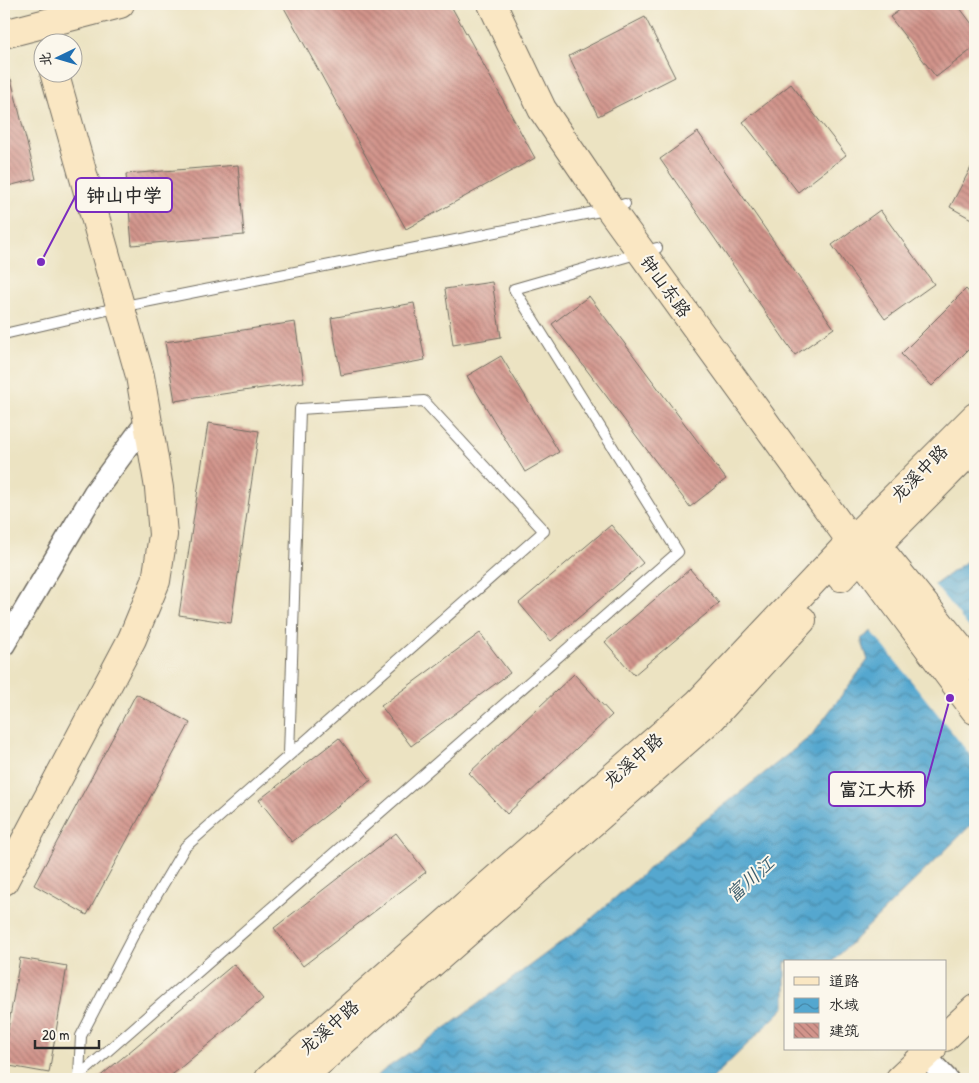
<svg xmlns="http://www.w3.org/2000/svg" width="979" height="1083" font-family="'Patrick Hand','LXGW WenKai TC',sans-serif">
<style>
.water{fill:url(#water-waves);stroke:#40697d}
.pier{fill:#ece3c2}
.building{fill:url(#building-back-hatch)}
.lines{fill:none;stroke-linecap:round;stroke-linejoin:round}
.lane-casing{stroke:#6f6b60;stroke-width:12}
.street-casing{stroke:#6f6b60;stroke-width:24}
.secondary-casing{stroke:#6f6b60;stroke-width:30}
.lane{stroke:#fff;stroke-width:10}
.street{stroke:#fff;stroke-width:21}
.secondary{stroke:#fae7c3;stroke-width:28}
.labels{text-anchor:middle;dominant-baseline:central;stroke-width:4;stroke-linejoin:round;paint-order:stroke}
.street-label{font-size:18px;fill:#2b2b2b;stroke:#fbf7ec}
.water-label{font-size:19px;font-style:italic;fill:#3b5d6d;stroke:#fbf7ec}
.leader{fill:none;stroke:#7b2cbf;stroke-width:2}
.callout-dot{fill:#7b2cbf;stroke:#fbf7ec;stroke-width:2}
.callout{fill:#fbf7ec;stroke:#7b2cbf;stroke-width:2}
.callout-label{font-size:19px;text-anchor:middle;font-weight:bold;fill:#2b2b2b}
</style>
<defs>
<pattern id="water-waves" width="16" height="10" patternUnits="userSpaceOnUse" patternTransform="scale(1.25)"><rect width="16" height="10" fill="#54a7cf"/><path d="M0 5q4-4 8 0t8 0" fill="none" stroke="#4688a8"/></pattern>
<pattern id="building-back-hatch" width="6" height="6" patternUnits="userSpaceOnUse" patternTransform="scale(1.25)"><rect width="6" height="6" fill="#d2948b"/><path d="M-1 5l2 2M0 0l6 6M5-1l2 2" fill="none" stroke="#ab7972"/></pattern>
</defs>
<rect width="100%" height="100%" fill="#fbf7ec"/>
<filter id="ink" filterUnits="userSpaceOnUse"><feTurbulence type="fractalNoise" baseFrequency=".02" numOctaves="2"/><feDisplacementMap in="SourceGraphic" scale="10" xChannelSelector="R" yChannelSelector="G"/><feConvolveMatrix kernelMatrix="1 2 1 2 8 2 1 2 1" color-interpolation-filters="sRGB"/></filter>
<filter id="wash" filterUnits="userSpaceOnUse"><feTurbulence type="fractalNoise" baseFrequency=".0096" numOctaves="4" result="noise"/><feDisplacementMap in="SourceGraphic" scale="20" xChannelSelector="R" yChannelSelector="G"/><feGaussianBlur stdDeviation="1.12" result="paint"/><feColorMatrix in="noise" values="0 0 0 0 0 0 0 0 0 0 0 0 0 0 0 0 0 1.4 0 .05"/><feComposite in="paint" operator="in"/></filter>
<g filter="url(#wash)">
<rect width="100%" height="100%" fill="#ece3c2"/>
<polygon class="water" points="975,555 975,821 832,962 785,962 785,1007 712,1079 374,1079 384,1070 451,1024 583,926 689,833 811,736 868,660 861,639"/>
<polygon class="pier" points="933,583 975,635 975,761 870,629"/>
<g id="blocks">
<g class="building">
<polygon points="282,4 450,4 535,158 406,229"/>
<polygon points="908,4 957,4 975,28 975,47 936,77 890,17"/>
<polygon points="645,17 675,77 598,116 569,56"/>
<polygon points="11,79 36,179 4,187 4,81"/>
<polygon points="791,84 846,155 798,192 743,122"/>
<polygon points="698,132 834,328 795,355 660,159"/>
<polygon points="975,160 975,221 950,207"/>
<polygon points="238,165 244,235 132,245 126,174"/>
<polygon points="880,210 934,284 885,319 832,245"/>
<polygon points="492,282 501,337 453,345 445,289"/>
<polygon points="966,289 975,299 975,343 932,386 901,354"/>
<polygon points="589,296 726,479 690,507 552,324"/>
<polygon points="414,303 425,360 341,375 331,318"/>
<polygon points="295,322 304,382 175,401 165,342"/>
<polygon points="501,356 559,452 525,472 467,376"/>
<polygon points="208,423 259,431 231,623 179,615"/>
<polygon points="611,525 643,563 551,641 519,603"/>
<polygon points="690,569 719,603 634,675 605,642"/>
<polygon points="480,633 510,673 411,746 381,706"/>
<polygon points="574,674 612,715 507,814 469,773"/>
<polygon points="136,694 190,723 87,915 34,885"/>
<polygon points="339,738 371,780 292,842 259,800"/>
<polygon points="396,833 426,872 303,966 274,928"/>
<polygon points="20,958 67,966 49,1073 4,1065 4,1053"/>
<polygon points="234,964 263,999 167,1079 97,1079"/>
</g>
</g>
</g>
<g filter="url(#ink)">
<use href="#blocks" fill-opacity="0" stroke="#6f6b60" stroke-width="1"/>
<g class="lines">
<defs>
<g id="lane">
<polyline points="4,334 120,307 610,209 625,204"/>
<polyline points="289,755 300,409 424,401 544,531 185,847 135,932 81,1036 79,1076 678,552 514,289 657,248"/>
</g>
<g id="street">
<polyline points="4,645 94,493 147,421"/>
<polyline points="925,1056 947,1079"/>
</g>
<g id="secondary">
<polyline points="492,4 542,109 610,209 851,541 860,556 975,710"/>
<polyline points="4,34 120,4"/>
<polyline points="865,531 975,667"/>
<polyline points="841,577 860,556 877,545 975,446"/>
<polyline points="4,881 132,639 156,581 163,535 159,488 140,376 54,72"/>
<polyline points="945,1037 975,1009"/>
<polyline points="269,1079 482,891 698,703 851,541 975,417"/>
<polyline points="300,1079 496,907 712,718 802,620"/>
<polyline points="900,1079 932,1049"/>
</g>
</defs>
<use href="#lane" class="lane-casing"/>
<use href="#street" class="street-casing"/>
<use href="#secondary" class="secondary-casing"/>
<use href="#lane" class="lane"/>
<use href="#street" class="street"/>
<use href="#secondary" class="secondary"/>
</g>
</g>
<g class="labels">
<g class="street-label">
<text transform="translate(666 286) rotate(54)">钟山东路</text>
<text transform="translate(919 473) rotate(-45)">龙溪中路</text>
<text transform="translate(633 760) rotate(-41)">龙溪中路</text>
<text transform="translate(329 1027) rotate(-41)">龙溪中路</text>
</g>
<g class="water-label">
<text transform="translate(750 879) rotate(-42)">富川江</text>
</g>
</g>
<path class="leader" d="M41 262L76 195M950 698L925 789"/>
<g class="callout-dot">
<circle cx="41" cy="262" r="5"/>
<circle cx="950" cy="698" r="5"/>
</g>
<g class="callout">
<rect x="76" y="178" width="96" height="34" rx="5"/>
<rect x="829" y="772" width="96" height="34" rx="5"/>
</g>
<g class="callout-label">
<text x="124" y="202">钟山中学</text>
<text x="877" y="796">富江大桥</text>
</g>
<rect width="979" height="1083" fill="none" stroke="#fbf7ec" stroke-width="20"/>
<rect x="784" y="960" width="162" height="90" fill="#fbf7ec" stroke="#a8a59f"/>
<rect x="794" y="977" width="25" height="8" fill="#fae7c3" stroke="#a8a59f"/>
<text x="829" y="986" font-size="15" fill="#2b2b2b">道路</text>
<rect x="794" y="998" width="25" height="15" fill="url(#water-waves)" stroke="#a8a59f"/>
<text x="829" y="1010" font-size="15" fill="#2b2b2b">水域</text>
<rect x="794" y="1023" width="25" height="15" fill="url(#building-back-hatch)" stroke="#a8a59f"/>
<text x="829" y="1036" font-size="15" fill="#2b2b2b">建筑</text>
<g transform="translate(58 58) rotate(265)"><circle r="24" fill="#fbf7ec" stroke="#a8a59f"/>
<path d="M0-4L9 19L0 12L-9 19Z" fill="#1f6fb2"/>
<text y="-8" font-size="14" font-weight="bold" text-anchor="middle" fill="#2b2b2b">北</text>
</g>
<path d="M35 1040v8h64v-8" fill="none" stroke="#2b2b2b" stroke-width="2.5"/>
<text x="42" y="1040" font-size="15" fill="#2b2b2b" stroke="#fbf7ec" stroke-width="4" paint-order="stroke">20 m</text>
</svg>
